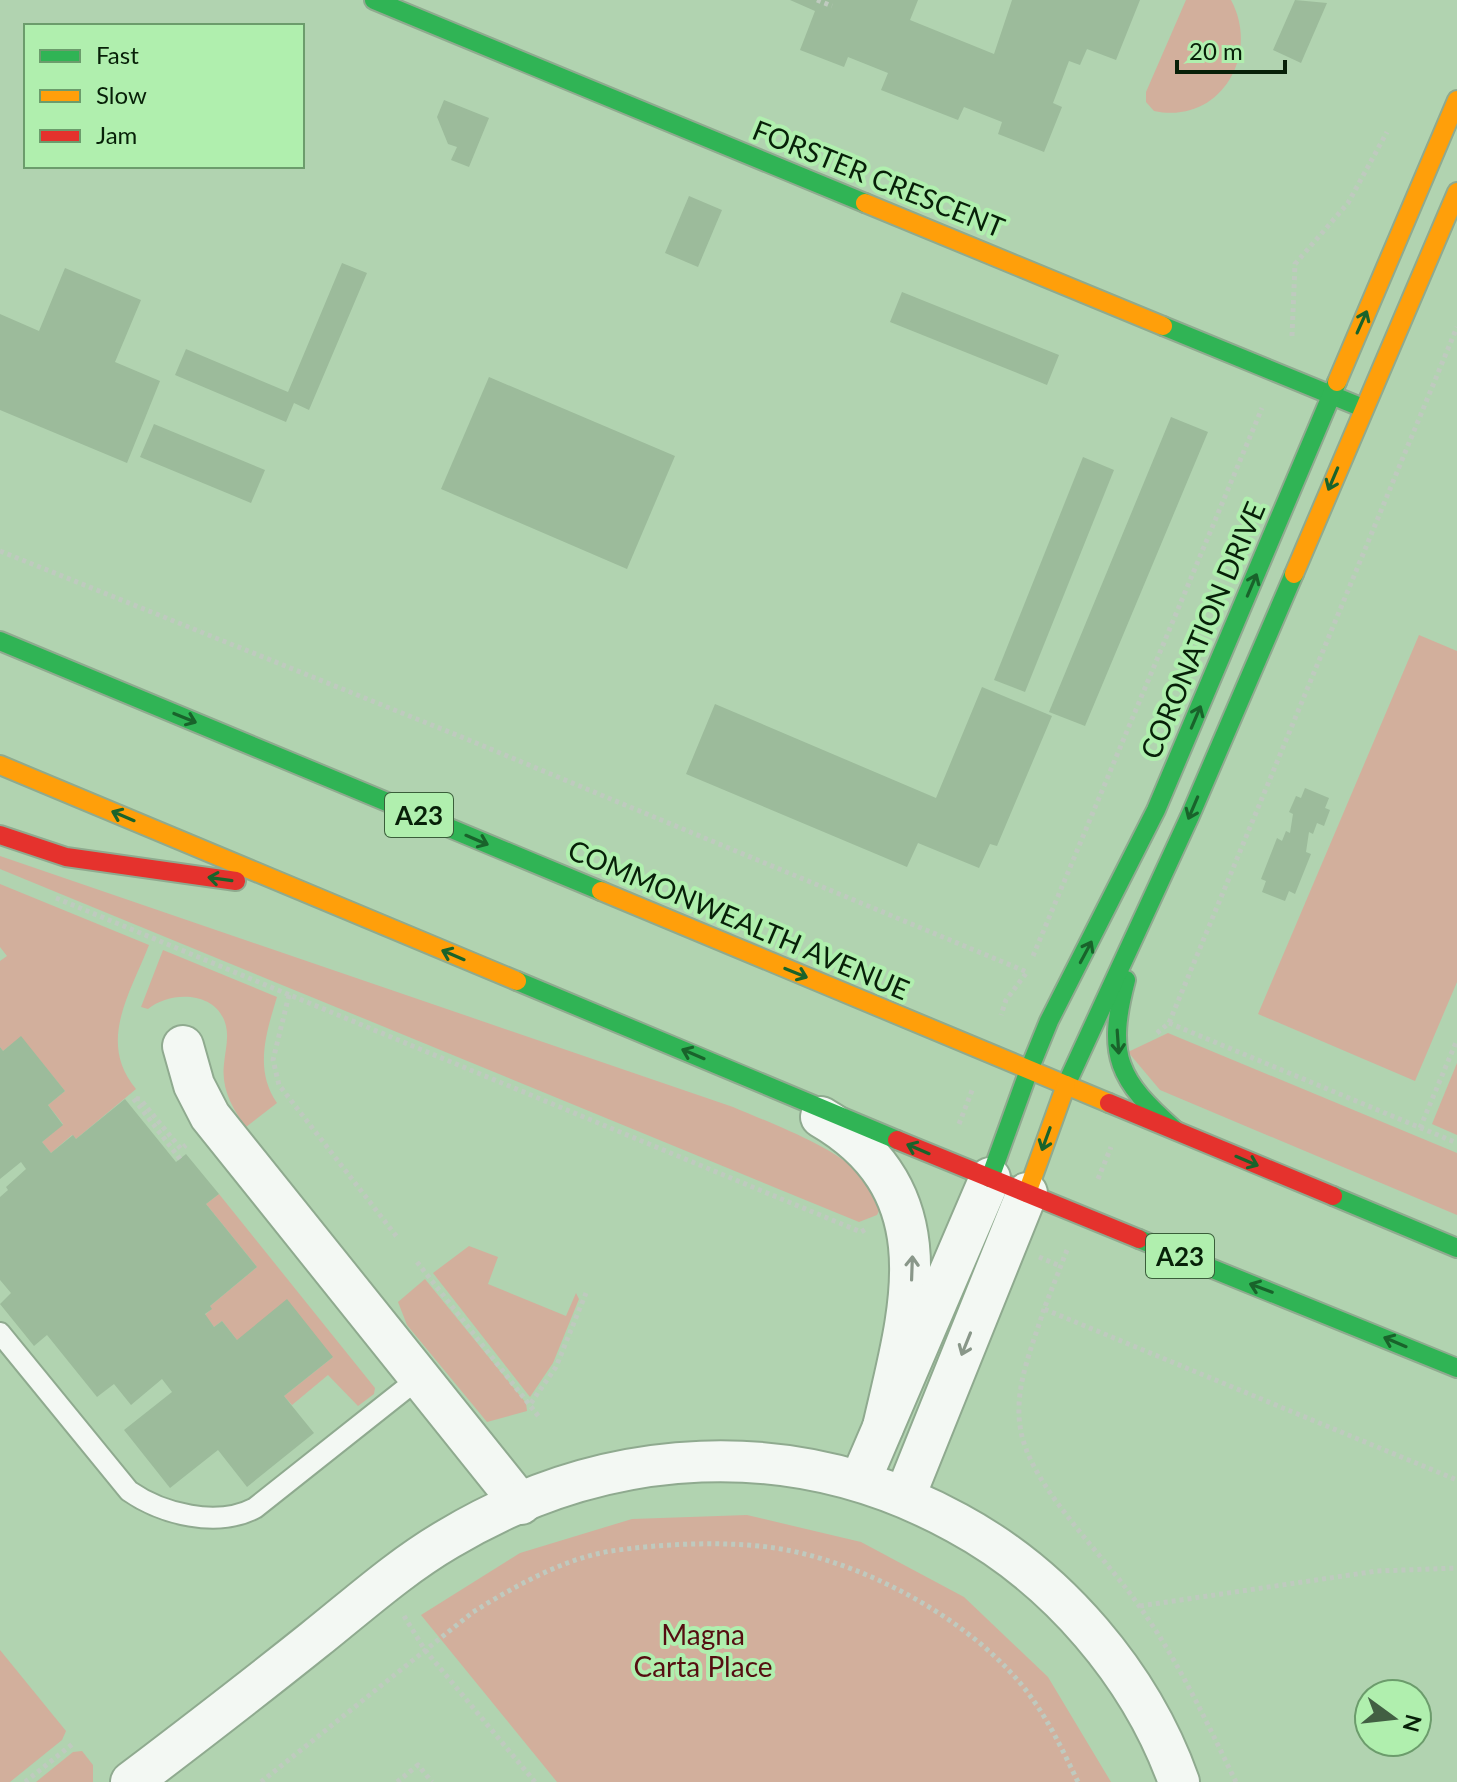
<svg xmlns="http://www.w3.org/2000/svg" width="1457" height="1782" font-family="Lato,sans-serif">
<style>
.green{fill:#d2af9c}
.building{fill:#9cbb9b}
.lines{fill:none;stroke-linecap:round;stroke-linejoin:round}
.lane-casing{stroke:#8faa8f;stroke-width:24}
.street-casing{stroke:#8faa8f;stroke-width:44}
.fast-casing{stroke:#8faa8f;stroke-width:22}
.slow-casing{stroke:#8faa8f;stroke-width:22}
.jam-casing{stroke:#8faa8f;stroke-width:22}
.path{stroke:#bfcabf;stroke-width:5;stroke-dasharray:4 4;stroke-linecap:butt}
.lane{stroke:#f3f8f3;stroke-width:20}
.street{stroke:#f3f8f3;stroke-width:40}
.fast{stroke:#30b455;stroke-width:18}
.slow{stroke:#ff9f0a;stroke-width:18}
.jam{stroke:#e5322d;stroke-width:18}
.oneway{stroke:#19632b}
.oneway2{stroke:#899789}
.labels{text-anchor:middle;dominant-baseline:central;stroke-width:8;stroke-linejoin:round;paint-order:stroke}
.shield{fill:#b0efae;stroke:#3a5e3a;stroke-width:2}
.shield-label{font-size:26px;font-weight:bold;fill:#072008}
.street-label{font-size:28px;fill:#072008;stroke:#b0efae}
.park-label{font-size:28px;fill:#550e11;stroke:#b0efae}
</style>
<rect width="100%" height="100%" fill="#b1d3b0"/>
<g class="green">
<path d="M1186,0H1231C1261,56 1219,125 1154,111L1146,102V92Z"/>
<polygon points="1419,635 1457,651 1457,982 1415,1081 1258,1014"/>
<path d="M0,856L733,1107C768,1122 835,1147 860,1174C869,1183 875,1195 882,1205L877,1215L859,1222L0,869Z"/>
<path d="M0,884L149,945C130,994 97,1042 136,1089L76,1139L72,1135L51,1153L42,1142L63,1124L48,1105L65,1091L21,1037L3,1051L0,1047V961L7,956L0,947Z"/>
<path d="M163,950L277,997C266,1033 254,1070 277,1103L246,1127C232,1108 221,1088 224,1064C225,1052 229,1039 226,1026C218,991 171,990 148,1009L141,1007Z"/>
<polygon points="1168,1033 1457,1153 1457,1215 1160,1090 1128,1052"/>
<polygon points="1457,1063 1457,1135 1432,1124"/>
<polygon points="219,1194 375,1388 374,1394 358,1406 328,1375 292,1405 284,1396 333,1357 237,1340 222,1321 214,1327 205,1315 211,1309 210,1306 257,1267 206,1204"/>
<polygon points="469,1246 498,1257 488,1284 566,1316 576,1293 579,1299 553,1363 530,1397 433,1273"/>
<polygon points="425,1279 526,1403 527,1411 487,1422 407,1325 398,1302"/>
<polygon points="747,1515 861,1542 964,1597 1048,1677 1111,1782 557,1782 421,1615 520,1553 632,1519"/>
<polygon points="0,1650 66,1731 62,1740 10,1782 0,1782"/>
<polygon points="82,1751 93,1765 93,1782 36,1782 73,1752"/>
</g>
<g class="building">
<polygon points="790,0 918,0 910,20 994,54 1012,0 1140,0 1116,60 1087,49 1080,65 1069,61 1053,103 1062,107 1044,152 998,134 1002,122 964,107 958,120 881,90 888,73 848,57 844,67 800,50 815,11"/>
<polygon points="1295,0 1327,3 1301,63 1273,50"/>
<polygon points="444,100 489,118 469,167 451,160 457,147 448,144 437,117"/>
<polygon points="689,196 722,210 698,267 665,253"/>
<polygon points="342,263 367,273 309,410 294,403 286,422 175,375 186,349 288,392"/>
<polygon points="65,268 141,300 115,362 160,381 127,463 0,410 0,314 39,331"/>
<polygon points="902,292 1059,355 1047,385 890,322"/>
<polygon points="489,377 675,456 627,569 441,489"/>
<polygon points="1171,417 1208,432 1085,726 1049,712"/>
<polygon points="154,424 265,470 251,503 140,457"/>
<polygon points="1083,457 1114,470 1025,692 994,680"/>
<polygon points="982,687 1052,716 997,846 990,844 979,868 918,843 907,867 686,774 715,704 936,798"/>
<polygon points="1305,788 1329,798 1325,808 1330,810 1324,826 1317,823 1313,834 1309,832 1306,852 1311,854 1295,894 1289,891 1285,901 1262,892 1266,881 1261,879 1277,838 1282,841 1286,831 1290,833 1293,814 1289,812 1296,796 1301,798"/>
<polygon points="21,1036 65,1091 48,1105 63,1125 42,1142 51,1153 73,1135 76,1139 125,1099 176,1162 186,1154 219,1194 206,1204 257,1267 210,1306 212,1309 205,1314 214,1327 222,1321 237,1340 287,1299 333,1357 284,1396 314,1433 247,1487 218,1450 170,1488 124,1430 172,1392 162,1379 131,1405 114,1384 97,1397 47,1335 34,1346 0,1304 11,1293 0,1280 0,1197 8,1190 6,1187 26,1169 21,1162 0,1179 0,1047 3,1051"/>
</g>
<g class="lines">
<defs>
<path id="lane" d="M0,1333L129,1491C162,1514 217,1528 255,1508L419,1378"/>
<g id="street">
<polyline points="183,1046 194,1085 210,1116 521,1504"/>
<path d="M821,1117C948,1191 910,1310 883,1427"/>
<polyline points="860,1481 990,1178"/>
<polyline points="905,1496 1027,1193"/>
<path d="M131,1782C193,1735 254,1688 314,1640C358,1605 400,1567 448,1539C607,1444 794,1433 957,1523C1057,1577 1141,1675 1179,1782"/>
</g>
<g id="fast">
<polyline points="374,0 865,203"/>
<polyline points="1163,326 1363,408"/>
<polyline points="0,641 601,891"/>
<path d="M1126,980C1106,1056 1118,1080 1175,1130"/>
<polyline points="517,981 897,1140"/>
<polyline points="1029,1070 1049,1021 1156,810 1337,382"/>
<polyline points="1066,1085 1190,816 1294,574"/>
<polyline points="990,1178 1029,1070"/>
<polyline points="1333,1196 1457,1248"/>
<polyline points="1139,1239 1457,1368"/>
</g>
<g id="slow">
<polyline points="865,203 1163,326"/>
<polyline points="1337,382 1457,100"/>
<polyline points="1294,574 1457,192"/>
<polyline points="0,765 517,981"/>
<polyline points="601,891 1109,1103"/>
<polyline points="1027,1193 1066,1085"/>
</g>
<g id="jam">
<polyline points="0,835 66,857 236,881"/>
<polyline points="1109,1103 1333,1196"/>
<polyline points="897,1140 1139,1239"/>
</g>
</defs>
<use href="#lane" class="lane-casing"/>
<use href="#street" class="street-casing"/>
<use href="#fast" class="fast-casing"/>
<use href="#slow" class="slow-casing"/>
<use href="#jam" class="jam-casing"/>
<g class="path">
<polyline points="817,0 832,6"/>
<polyline points="1292,336 1295,264 1348,203 1387,132"/>
<polyline points="0,551 464,738 1027,972 1006,1000 1001,1015"/>
<polyline points="56,898 861,1232 866,1229"/>
<polyline points="1033,956 1262,408"/>
<polyline points="289,995 273,1060 279,1085 397,1237"/>
<polyline points="1169,1023 1457,1143"/>
<polyline points="1157,1033 1169,1023 1457,327"/>
<polyline points="959,1124 973,1088"/>
<polyline points="1420,1128 1457,1040"/>
<polyline points="180,1159 133,1098 140,1099 181,1149 186,1145"/>
<polyline points="1098,1179 1111,1147"/>
<polyline points="1067,1250 1044,1309 1457,1480"/>
<polyline points="1039,1257 1060,1266"/>
<polyline points="417,1262 539,1417"/>
<path d="M1044,1309C1031,1351 1010,1395 1023,1440C1038,1494 1110,1562 1142,1610C1180,1664 1207,1723 1236,1782"/>
<polyline points="531,1403 556,1367 586,1293"/>
<polyline points="1140,1606 1377,1571 1457,1568"/>
<polyline points="404,1616 425,1650 535,1782"/>
<polyline points="25,1782 75,1742"/>
<path d="M261,1782L473,1612C514,1587 562,1559 611,1551C660,1544 719,1541 768,1547C861,1559 976,1621 1031,1697C1050,1723 1064,1753 1078,1782"/>
<polyline points="397,1782 418,1765 432,1782"/>
</g>
<use href="#lane" class="lane"/>
<use href="#street" class="street"/>
<use href="#fast" class="fast"/>
<use href="#slow" class="slow"/>
<use href="#jam" class="jam"/>
</g>
<defs><path id="oneway-shaft" d="M-6 0H5M1.5-3L5.5 0L1.5 3" fill="none" stroke-width="1.6" stroke-linecap="round" stroke-linejoin="round" transform="scale(2)"/></defs>
<g class="oneway">
<use href="#oneway-shaft" transform="translate(1362 322) rotate(-66)"/>
<use href="#oneway-shaft" transform="translate(1333 479) rotate(113)"/>
<use href="#oneway-shaft" transform="translate(1252 585) rotate(-67)"/>
<use href="#oneway-shaft" transform="translate(1196 717) rotate(-67)"/>
<use href="#oneway-shaft" transform="translate(185 718) rotate(22)"/>
<use href="#oneway-shaft" transform="translate(1193 808) rotate(113)"/>
<use href="#oneway-shaft" transform="translate(123 816) rotate(-157)"/>
<use href="#oneway-shaft" transform="translate(477 840) rotate(23)"/>
<use href="#oneway-shaft" transform="translate(220 879) rotate(-172)"/>
<use href="#oneway-shaft" transform="translate(1086 952) rotate(-62)"/>
<use href="#oneway-shaft" transform="translate(453 955) rotate(-157)"/>
<use href="#oneway-shaft" transform="translate(796 973) rotate(22)"/>
<use href="#oneway-shaft" transform="translate(1118 1042) rotate(86)"/>
<use href="#oneway-shaft" transform="translate(693 1054) rotate(-157)"/>
<use href="#oneway-shaft" transform="translate(1046 1139) rotate(110)"/>
<use href="#oneway-shaft" transform="translate(918 1149) rotate(-157)"/>
<use href="#oneway-shaft" transform="translate(1247 1161) rotate(23)"/>
<use href="#oneway-shaft" transform="translate(1261 1288) rotate(-159)"/>
<use href="#oneway-shaft" transform="translate(1395 1342) rotate(-157)"/>
</g>
<g class="oneway2">
<use href="#oneway-shaft" transform="translate(912 1268) rotate(-88)"/>
<use href="#oneway-shaft" transform="translate(966 1344) rotate(112)"/>
</g>
<g class="labels">
<g class="shield">
<rect x="385" y="793" width="68" height="44" rx="6"/>
<rect x="1146" y="1234" width="68" height="44" rx="6"/>
</g>
<g class="shield-label">
<text x="419" y="815">A23</text>
<text x="1180" y="1256">A23</text>
</g>
<g class="street-label">
<text transform="translate(879 178) rotate(22)">FORSTER CRESCENT</text>
<text transform="translate(1202 630) rotate(-67)">CORONATION DRIVE</text>
<text transform="translate(739 919) rotate(23)">COMMONWEALTH AVENUE</text>
</g>
<g class="park-label">
<text x="703" y="1634">Magna<tspan x="703" dy="32">Carta Place</tspan></text>
</g>
</g>
<rect x="24" y="24" width="280" height="144" fill="#b0efae" stroke="#6c9c6c" stroke-width="2"/>
<rect x="40" y="50" width="40" height="12" fill="#30b455" stroke="#6c9c6c" stroke-width="2"/>
<text x="96" y="64" font-size="24" fill="#072008">Fast</text>
<rect x="40" y="90" width="40" height="12" fill="#ff9f0a" stroke="#6c9c6c" stroke-width="2"/>
<text x="96" y="104" font-size="24" fill="#072008">Slow</text>
<rect x="40" y="130" width="40" height="12" fill="#e5322d" stroke="#6c9c6c" stroke-width="2"/>
<text x="96" y="144" font-size="24" fill="#072008">Jam</text>
<g transform="translate(1393 1718) rotate(105)"><circle r="38" fill="#b0efae" stroke="#6c9c6c" stroke-width="2"/>
<path d="M0-6L14 30L0 20L-14 30Z" fill="#425f43"/>
<text y="-12" font-size="22" font-weight="bold" text-anchor="middle" fill="#072008">N</text>
</g>
<path d="M1177 60v12h108v-12" fill="none" stroke="#072008" stroke-width="4"/>
<text x="1189" y="60" font-size="24" fill="#072008" stroke="#b0efae" stroke-width="6" paint-order="stroke">20 m</text>
</svg>
